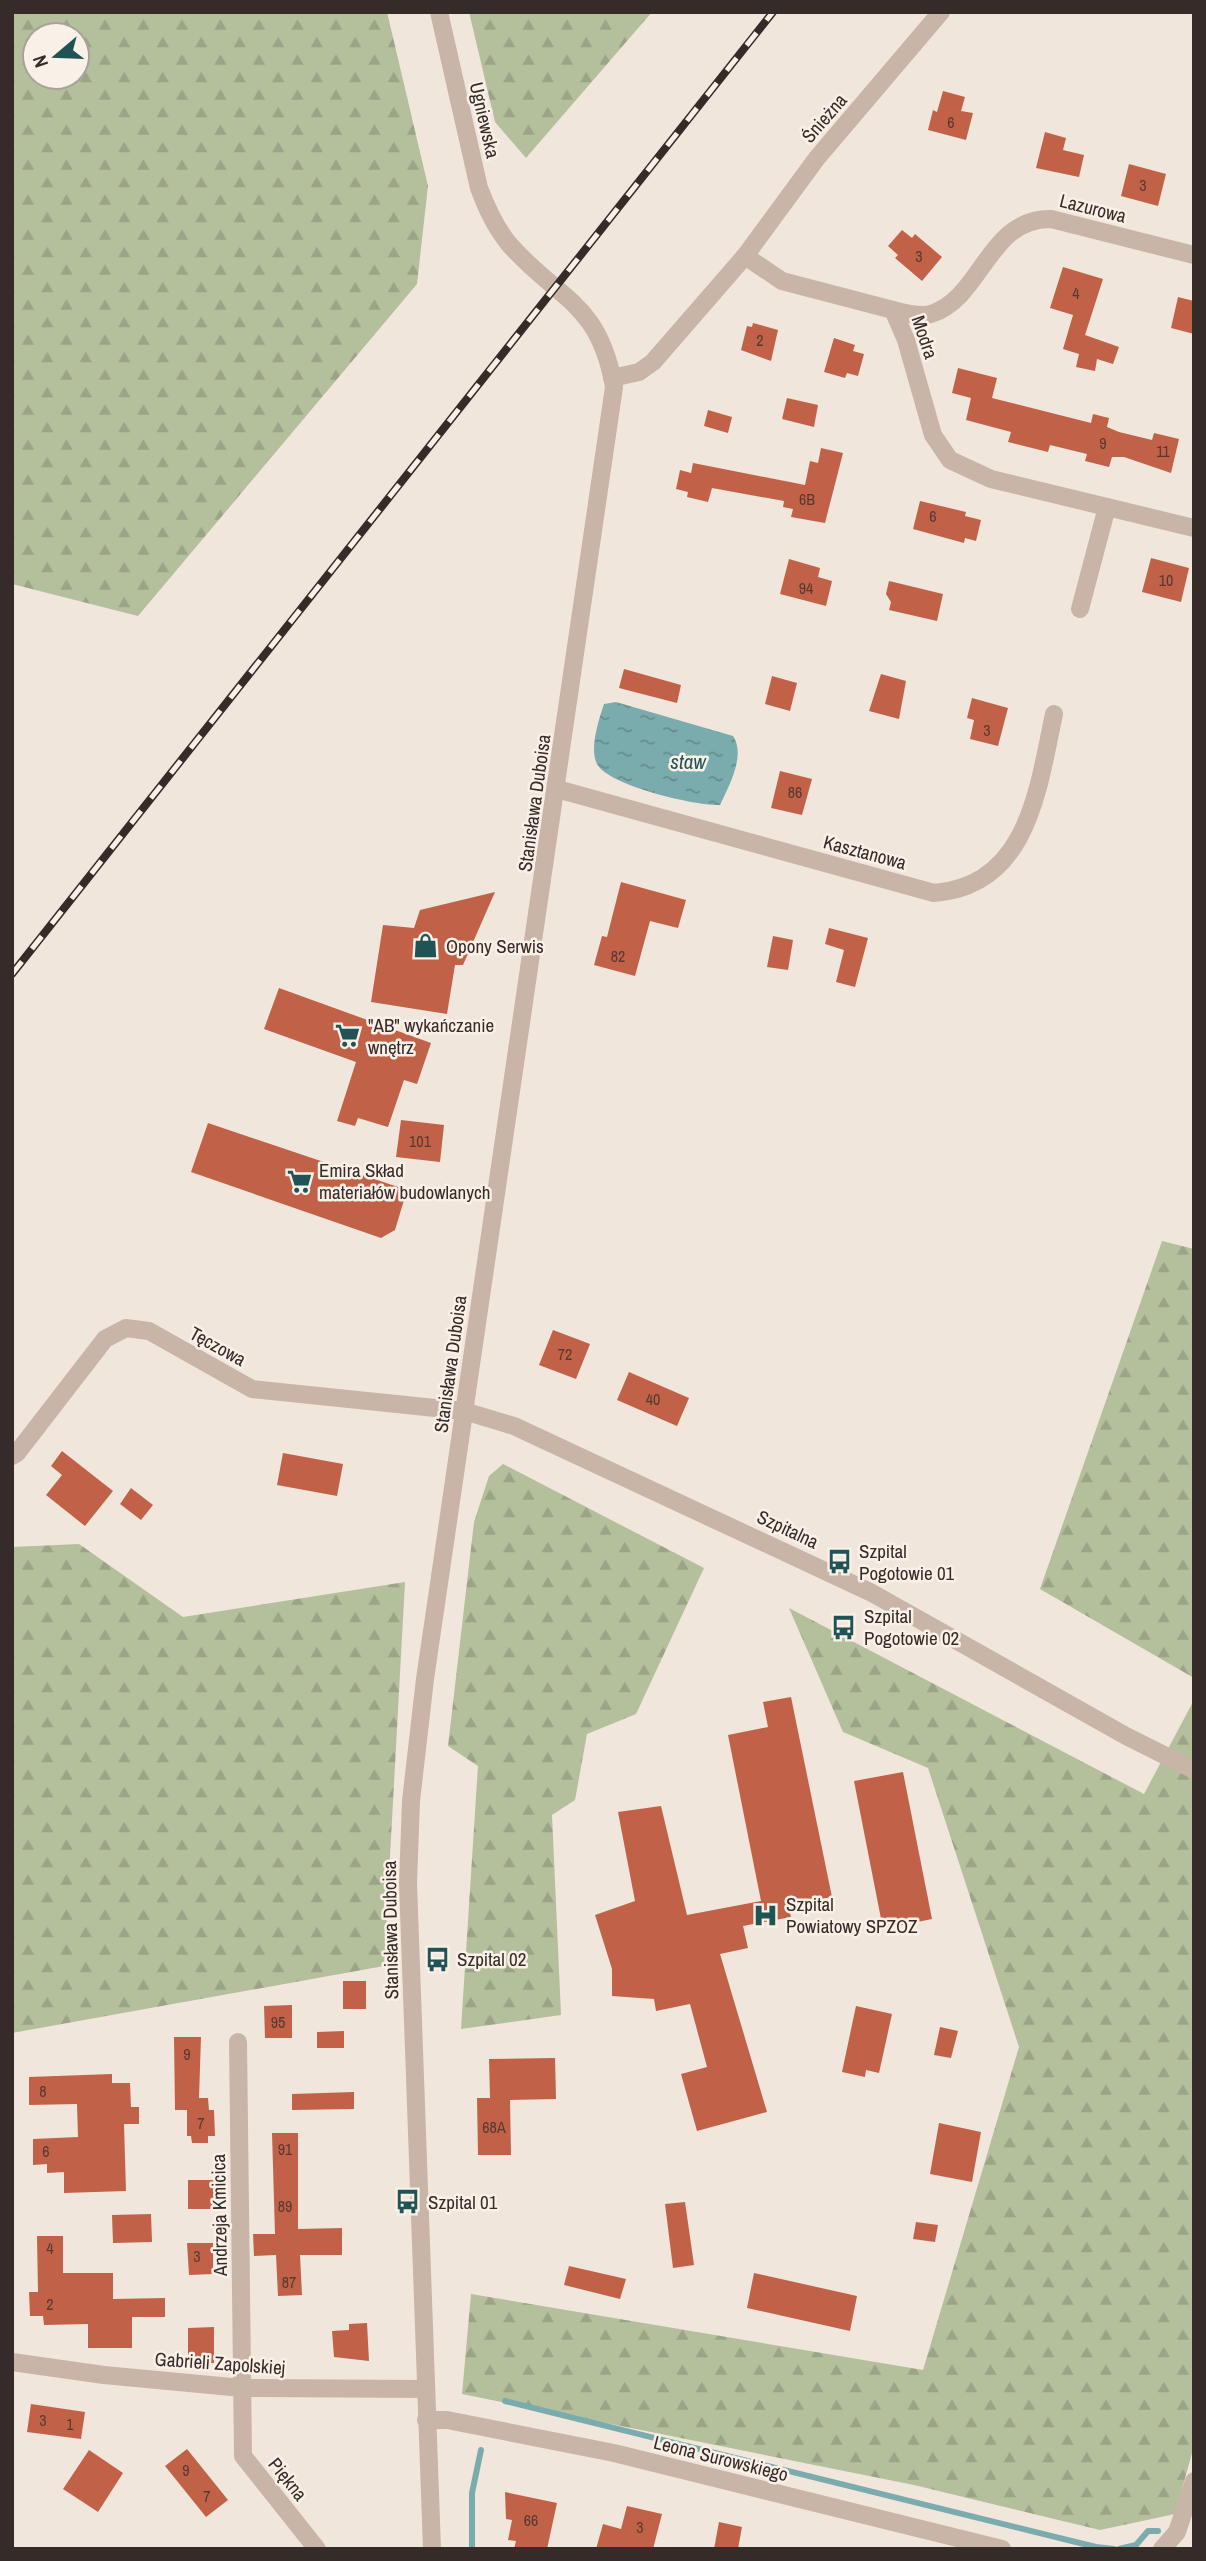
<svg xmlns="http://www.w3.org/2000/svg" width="1206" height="2561" font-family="'Archivo Narrow',sans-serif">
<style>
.forest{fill:url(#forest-firs);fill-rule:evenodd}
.water{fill:url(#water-ripples)}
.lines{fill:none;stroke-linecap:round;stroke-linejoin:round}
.stream{stroke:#7bacad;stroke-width:6}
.building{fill:#c16248}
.minor{stroke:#c8b5a7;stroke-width:18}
.rail-casing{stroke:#352b28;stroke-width:8}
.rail{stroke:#f9f0e7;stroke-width:5;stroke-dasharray:16;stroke-linecap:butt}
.labels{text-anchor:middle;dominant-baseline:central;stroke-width:5;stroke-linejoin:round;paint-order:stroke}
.number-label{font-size:16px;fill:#583930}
.street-label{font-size:19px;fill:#352b28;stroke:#f9f0e7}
.poi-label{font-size:19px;fill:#352b28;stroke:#f9f0e7;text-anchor:start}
.water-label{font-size:21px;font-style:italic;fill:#1f5355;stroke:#f9f0e7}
</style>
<defs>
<pattern id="forest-firs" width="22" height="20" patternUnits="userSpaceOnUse" patternTransform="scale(1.75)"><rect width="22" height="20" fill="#b4bf9c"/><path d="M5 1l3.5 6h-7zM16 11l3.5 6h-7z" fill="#9ba486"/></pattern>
<pattern id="water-ripples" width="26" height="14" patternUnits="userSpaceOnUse" patternTransform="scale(1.75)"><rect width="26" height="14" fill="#7bacad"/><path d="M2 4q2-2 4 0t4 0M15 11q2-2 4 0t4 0" fill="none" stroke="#668c8d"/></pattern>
</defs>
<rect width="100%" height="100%" fill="#f1e6db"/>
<g class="forest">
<path d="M12,12H387L428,186L417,284L138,616L12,584ZM77,35V77H35V35Z"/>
<polygon points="469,12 652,12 526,158 495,122"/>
<polygon points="1162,1241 1194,1249 1194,1678 1040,1589"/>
<polygon points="503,1464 704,1568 636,1714 587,1734 575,1800 552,1815 561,2015 461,2029 478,1766 448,1746 474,1522 489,1476"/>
<polygon points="79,1544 183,1617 405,1582 384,1966 12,2033 12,1547"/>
<polygon points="789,1608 1144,1794 1194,1700 1194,2446 1175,2514 1100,2530 914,2485 462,2394 471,2294 923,2370 1019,2047 928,1768 843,1732"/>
</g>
<path class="water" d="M616,702L733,736C746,755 729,786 720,805C696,806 609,786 597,764C589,749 599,719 604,704Z"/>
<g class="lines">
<g class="stream">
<polyline points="505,2401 1096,2547 1114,2549"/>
<polyline points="472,2549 472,2493 481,2450"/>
<polyline points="1119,2549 1136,2545 1148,2531 1158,2531"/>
</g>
</g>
<g class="building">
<polygon points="943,91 965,97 961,111 973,113 966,140 928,130 933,110 937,112"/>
<polygon points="1045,132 1066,138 1063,150 1084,155 1079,177 1036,168"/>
<polygon points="1129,164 1166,174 1158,206 1121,196"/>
<polygon points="902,230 912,238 915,234 942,257 922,281 895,258 898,255 888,246"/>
<polygon points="1063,267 1103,279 1085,335 1119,347 1113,364 1097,359 1095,371 1076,367 1079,354 1063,349 1073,315 1050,308"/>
<polygon points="1178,297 1194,301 1194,334 1171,328"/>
<polygon points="753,323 778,330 771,361 741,350 747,326 752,327"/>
<polygon points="834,338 855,345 853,351 864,354 858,376 847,373 845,378 824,372"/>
<polygon points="958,368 997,378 992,398 1091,423 1093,414 1109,418 1107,427 1119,432 1152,440 1154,433 1179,439 1171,473 1124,457 1112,457 1109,467 1085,461 1087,454 1050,445 1048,452 1008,442 1011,432 966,420 971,398 952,393"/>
<polygon points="787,398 818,405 814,427 782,419"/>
<polygon points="708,410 732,417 728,433 704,426"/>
<polygon points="821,448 843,453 825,523 791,517 793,509 783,507 784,501 712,488 708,502 687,497 688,492 676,489 680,470 691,473 693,463 805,485 810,461 818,463"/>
<polygon points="920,501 966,512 965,516 981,520 976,541 965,538 964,543 913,529"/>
<polygon points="1151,558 1189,568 1181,602 1142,592"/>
<polygon points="789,559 820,568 818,577 832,581 826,606 780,594"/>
<polygon points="889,581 943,594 937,621 889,610 891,602 886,594"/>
<polygon points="624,669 681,685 677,703 619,688"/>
<polygon points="881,674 906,681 899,719 869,711"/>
<polygon points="772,676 797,683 790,711 765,704"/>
<polygon points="972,698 1008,708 998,746 970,739 974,720 967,718"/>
<polygon points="780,771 812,779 802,815 771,808"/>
<polygon points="621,882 686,900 678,928 650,921 635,976 594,965 602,936 607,937"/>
<polygon points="495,892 463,965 455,965 447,1014 371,1002 383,925 414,928 420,910"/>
<polygon points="829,928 868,938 855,987 836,982 844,950 825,944"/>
<polygon points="773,936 793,940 788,970 767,967"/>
<polygon points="279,988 431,1043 417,1084 404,1080 388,1127 358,1118 355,1126 337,1121 356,1062 264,1029"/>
<polygon points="401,1120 444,1125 440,1162 396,1157"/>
<polygon points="208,1123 407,1190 395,1230 381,1238 191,1172"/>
<polygon points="553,1330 590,1344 576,1379 539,1365"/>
<polygon points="629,1372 689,1398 677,1426 617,1400"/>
<polygon points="62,1451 113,1491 85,1526 46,1495 62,1475 51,1466"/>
<polygon points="283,1453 343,1464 337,1496 277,1485"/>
<polygon points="131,1488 153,1505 141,1520 120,1504"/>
<polygon points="791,1697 832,1897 788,1905 791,1917 743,1926 748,1948 720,1954 767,2112 697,2131 681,2074 707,2067 690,2004 656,2011 654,1999 612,1996 612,1969 595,1915 635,1901 618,1812 661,1806 687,1915 761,1901 728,1735 768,1727 763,1702"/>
<polygon points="903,1772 932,1919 883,1929 854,1781"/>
<rect x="343" y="1981" width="23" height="28"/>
<polygon points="292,2005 292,2038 265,2038 264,2006"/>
<polygon points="856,2006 892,2014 879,2073 866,2070 865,2077 842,2072"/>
<polygon points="940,2027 958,2031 951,2058 934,2055"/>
<polygon points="344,2031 344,2048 317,2048 317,2032"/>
<polygon points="174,2037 201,2037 199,2098 208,2098 209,2110 214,2110 215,2136 208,2136 208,2143 192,2143 191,2136 187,2136 187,2110 175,2110"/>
<polygon points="555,2058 556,2099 510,2100 511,2155 478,2155 477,2098 490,2098 489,2059"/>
<polygon points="112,2074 112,2083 130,2083 131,2107 139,2107 139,2124 124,2124 126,2191 64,2193 64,2172 47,2173 47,2164 33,2165 33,2139 78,2137 77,2104 29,2105 29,2077"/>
<polygon points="354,2092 354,2109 292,2110 292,2094"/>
<polygon points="939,2123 981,2132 972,2182 930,2174"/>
<polygon points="272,2133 298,2133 298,2229 342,2228 342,2255 300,2255 302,2295 278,2296 276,2255 254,2256 253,2234 275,2234"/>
<rect x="188" y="2180" width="28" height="29"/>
<polygon points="685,2202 694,2265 673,2268 665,2204"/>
<polygon points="151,2214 152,2242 113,2243 112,2215"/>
<polygon points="916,2222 938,2225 935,2242 913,2239"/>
<polygon points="37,2236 63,2236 63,2273 113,2273 113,2299 165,2298 165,2317 132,2317 132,2348 88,2348 88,2324 44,2325 43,2316 30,2316 29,2292 38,2292"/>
<polygon points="187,2243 213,2243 213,2274 189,2275"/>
<polygon points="569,2266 626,2279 620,2299 564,2285"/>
<polygon points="754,2273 857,2296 850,2331 747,2308"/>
<polygon points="367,2323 369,2361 334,2357 332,2331 349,2330 349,2324"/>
<polygon points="214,2327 214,2363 188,2363 188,2328"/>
<polygon points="31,2404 85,2412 81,2439 27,2432"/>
<polygon points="187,2449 228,2500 206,2517 165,2466"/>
<polygon points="89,2450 123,2473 98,2512 63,2489"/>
<polygon points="505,2492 557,2503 547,2549 514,2549 516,2541 508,2540 512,2520 506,2519"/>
<polygon points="627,2506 662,2514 653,2549 596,2549 603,2524 621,2529"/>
<polygon points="719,2522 742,2527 738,2549 714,2549"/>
</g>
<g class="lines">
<g class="minor">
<polyline points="745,256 817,158 941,12"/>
<path d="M893,310C905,313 919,317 931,314C982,298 988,218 1051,219L1194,255"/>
<polyline points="612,378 639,372 653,362 745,256 782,281 893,310 906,340 933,435 950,460 991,479 1194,528"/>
<polyline points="1080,609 1107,507"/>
<path d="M557,789L934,893C1028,886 1038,789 1054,714"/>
<polyline points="12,1456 17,1453 105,1339 126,1328 149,1331 252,1389 464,1411 514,1426 872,1593 1126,1736 1194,1770"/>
<polyline points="238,2042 243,2456 317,2549"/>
<polyline points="12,2362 104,2375 242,2388 426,2389"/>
<polyline points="426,2420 447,2420 614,2453 1002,2549"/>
<path d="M432,2549L408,1883L411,1801L425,1679L614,387C599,301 558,300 509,244C495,227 487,209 479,188L439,12"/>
<polyline points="1162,2549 1177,2532 1194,2481"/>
</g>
<defs>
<polyline id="rail" points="12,974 773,12"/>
</defs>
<use href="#rail" class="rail-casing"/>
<use href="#rail" class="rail"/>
</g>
<defs>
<symbol id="shop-bare" viewBox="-9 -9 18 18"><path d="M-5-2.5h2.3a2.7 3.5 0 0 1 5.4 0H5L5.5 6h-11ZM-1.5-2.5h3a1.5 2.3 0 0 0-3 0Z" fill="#1f5355" stroke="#f9f0e7" stroke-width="2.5" paint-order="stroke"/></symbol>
<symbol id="supermarket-bare" viewBox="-9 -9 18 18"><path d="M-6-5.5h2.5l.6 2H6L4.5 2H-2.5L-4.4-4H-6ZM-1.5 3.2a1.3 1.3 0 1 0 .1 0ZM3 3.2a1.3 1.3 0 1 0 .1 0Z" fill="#1f5355" stroke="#f9f0e7" stroke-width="2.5" paint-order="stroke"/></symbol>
<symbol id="bus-bare" viewBox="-9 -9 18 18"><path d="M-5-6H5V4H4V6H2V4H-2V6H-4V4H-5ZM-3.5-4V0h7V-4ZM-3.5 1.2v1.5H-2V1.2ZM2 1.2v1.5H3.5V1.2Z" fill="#1f5355" stroke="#f9f0e7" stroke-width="2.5" paint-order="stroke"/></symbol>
<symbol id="hospital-bare" viewBox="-9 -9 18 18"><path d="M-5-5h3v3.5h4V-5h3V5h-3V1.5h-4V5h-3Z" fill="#1f5355" stroke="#f9f0e7" stroke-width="2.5" paint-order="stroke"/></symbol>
</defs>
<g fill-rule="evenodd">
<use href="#shop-bare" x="408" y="928" width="35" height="35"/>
<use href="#supermarket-bare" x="330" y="1018" width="35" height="35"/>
<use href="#supermarket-bare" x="282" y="1164" width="35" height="35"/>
<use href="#bus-bare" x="822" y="1544" width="35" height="35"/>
<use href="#bus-bare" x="826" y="1610" width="35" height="35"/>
<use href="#hospital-bare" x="748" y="1898" width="35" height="35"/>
<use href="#bus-bare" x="420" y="1942" width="35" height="35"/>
<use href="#bus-bare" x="390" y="2184" width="35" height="35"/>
</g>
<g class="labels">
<g class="number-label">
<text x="951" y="122">6</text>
<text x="1143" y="185">3</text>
<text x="919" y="256">3</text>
<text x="1076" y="293">4</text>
<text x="760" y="340">2</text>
<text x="1103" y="443">9</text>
<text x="1163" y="451">11</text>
<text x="807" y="499">6B</text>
<text x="933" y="516">6</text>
<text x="1166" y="580">10</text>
<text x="806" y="588">94</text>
<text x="987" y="730">3</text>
<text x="795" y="792">86</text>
<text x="618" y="956">82</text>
<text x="420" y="1141">101</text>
<text x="565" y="1354">72</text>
<text x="653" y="1399">40</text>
<text x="278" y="2022">95</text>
<text x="187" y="2054">9</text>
<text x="43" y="2091">8</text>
<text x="201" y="2123">7</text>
<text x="494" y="2127">68A</text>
<text x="285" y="2149">91</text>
<text x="46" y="2151">6</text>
<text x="285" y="2206">89</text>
<text x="50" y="2248">4</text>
<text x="197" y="2256">3</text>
<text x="289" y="2282">87</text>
<text x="50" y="2304">2</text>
<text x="43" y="2420">3</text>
<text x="70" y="2424">1</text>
<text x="186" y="2470">9</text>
<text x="207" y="2496">7</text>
<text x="531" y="2520">66</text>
<text x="640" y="2527">3</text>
</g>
<g class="street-label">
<text transform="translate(824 118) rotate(-49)">Śnieżna</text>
<text transform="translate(485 120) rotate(77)">Ugniewska</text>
<text transform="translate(1093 208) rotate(14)">Lazurowa</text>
<text transform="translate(925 337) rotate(71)">Modra</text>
<text transform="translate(534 803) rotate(-82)">Stanisława Duboisa</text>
<text transform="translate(865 852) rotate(15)">Kasztanowa</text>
<text transform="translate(218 1346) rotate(29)">Tęczowa</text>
<text transform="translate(450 1364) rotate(-82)">Stanisława Duboisa</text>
<text transform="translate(788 1529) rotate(25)">Szpitalna</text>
<text transform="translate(390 1930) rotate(-91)">Stanisława Duboisa</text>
<text transform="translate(219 2215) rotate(-91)">Andrzeja Kmicica</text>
<text transform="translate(220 2363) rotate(4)">Gabrieli Zapolskiej</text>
<text transform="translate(721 2458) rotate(14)">Leona Surowskiego</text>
<text transform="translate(288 2479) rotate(51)">Piękna</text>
</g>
<g class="poi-label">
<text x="446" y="946">Opony Serwis</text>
<text x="368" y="1025">"AB" wykańczanie<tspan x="368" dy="22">wnętrz</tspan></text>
<text x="319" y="1170">Emira Skład<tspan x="319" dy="22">materiałów budowlanych</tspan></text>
<text x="859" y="1551">Szpital<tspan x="859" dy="22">Pogotowie 01</tspan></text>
<text x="864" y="1616">Szpital<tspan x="864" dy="22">Pogotowie 02</tspan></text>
<text x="786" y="1904">Szpital<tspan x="786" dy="22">Powiatowy SPZOZ</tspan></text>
<text x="457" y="1959">Szpital 02</text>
<text x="428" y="2202">Szpital 01</text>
</g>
<g class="water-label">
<text x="688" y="761">staw</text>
</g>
</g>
<rect width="1206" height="2561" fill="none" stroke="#352b28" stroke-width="28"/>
<g transform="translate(56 56) rotate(251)"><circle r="33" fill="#f9f0e7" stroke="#aba19b" stroke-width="2"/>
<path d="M0-5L12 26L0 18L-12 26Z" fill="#1f5355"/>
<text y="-10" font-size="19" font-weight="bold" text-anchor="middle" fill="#352b28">N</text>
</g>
</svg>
